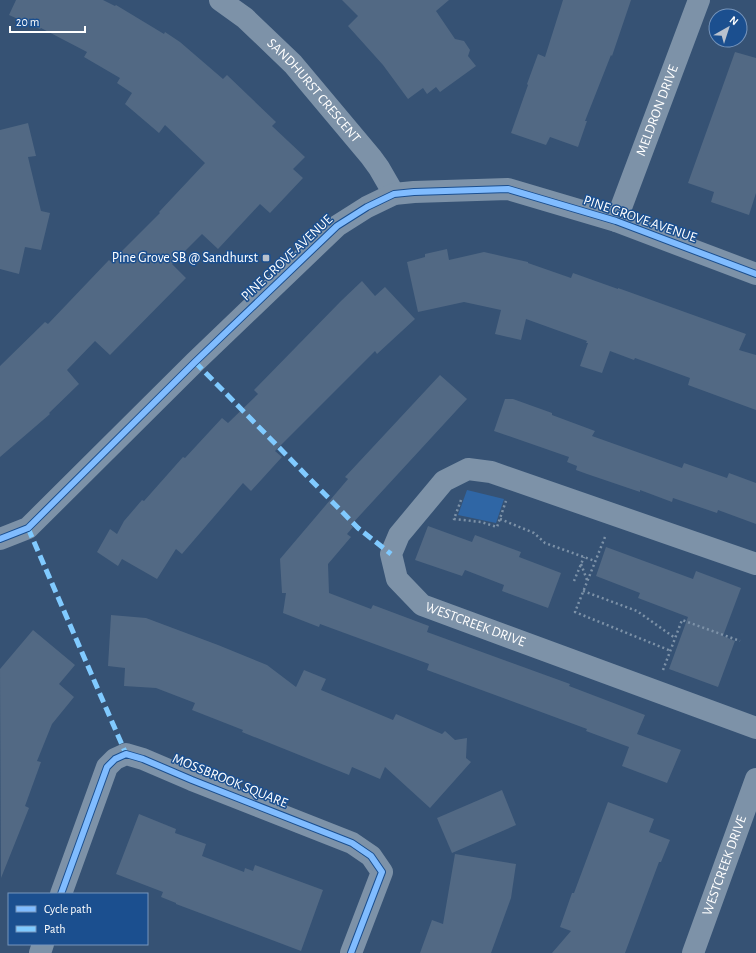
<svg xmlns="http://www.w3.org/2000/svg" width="756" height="953" font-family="'Alegreya Sans',sans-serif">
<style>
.green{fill:#2f66a5}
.building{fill:#526984}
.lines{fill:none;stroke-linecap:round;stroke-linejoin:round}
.path{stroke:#7d92a8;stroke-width:2.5;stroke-dasharray:2 3;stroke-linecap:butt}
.minor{stroke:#7d92a8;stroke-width:22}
.quiet{stroke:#80caff;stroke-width:5;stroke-dasharray:10 5;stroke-linecap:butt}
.cycleway-casing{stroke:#1b4f8f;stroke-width:8}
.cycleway{stroke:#80bcff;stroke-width:6}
.poi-dot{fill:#b9c2ce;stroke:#1b4f8f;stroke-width:1.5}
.labels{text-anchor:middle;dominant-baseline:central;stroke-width:3;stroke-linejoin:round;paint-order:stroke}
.street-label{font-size:14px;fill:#fff;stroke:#1b4f8f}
.poi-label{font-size:14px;fill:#fff;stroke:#1b4f8f;text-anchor:end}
</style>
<rect width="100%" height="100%" fill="#365274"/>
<polygon class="green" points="467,490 504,499 496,523 458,515"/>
<g class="building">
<polygon points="16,0 103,0 115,6 116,5 164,34 165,32 180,42 223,79 227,75 276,122 272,126 305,157 293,169 303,178 270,213 260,204 218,249 202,234 172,264 186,278 110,355 95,341 67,370 79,384 49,413 50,414 0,457 0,366 45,322 48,324 109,260 111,262 160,213 159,212 205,163 165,125 159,133 125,104 132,93 117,83 120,78 84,57 87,52 41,28 40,29 9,15"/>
<polygon points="342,0 449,0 436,11 455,39 464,41 470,50 468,56 476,66 440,92 436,87 427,94 423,88 408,99 383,65 348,26 358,16"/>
<polygon points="563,0 631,0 612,56 611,55 585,121 587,121 578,147 550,137 546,145 511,133 528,85 527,84 538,54 545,57"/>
<polygon points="735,52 756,58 756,193 749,215 711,202 714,192 688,183"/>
<polygon points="28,123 36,156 28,157 41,211 50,213 41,250 25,247 19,274 0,269 0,130"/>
<polygon points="447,249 449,260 484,252 528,262 528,263 571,278 573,273 618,289 618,288 746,334 739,350 756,355 756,410 688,385 690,378 635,358 634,360 610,351 602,373 580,366 588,343 586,343 587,341 526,319 521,340 495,334 501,310 464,302 418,312 407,262 425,257 425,254"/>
<polygon points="362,281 375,296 385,287 415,319 377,354 375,351 275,451 282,457 251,491 243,483 182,554 176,549 157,579 122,559 118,566 97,552 110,529 117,534 124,521 142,500 144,501 183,457 185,458 222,418 228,423 258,394 254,390 341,301"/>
<polygon points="440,375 467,399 351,525 353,527 347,534 351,537 328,564 329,593 371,609 373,605 429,626 427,632 570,684 569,686 645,715 637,734 681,750 667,783 622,766 629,747 586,731 587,729 427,670 429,664 320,624 319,627 283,613 286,593 282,593 280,559 348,479 345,477"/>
<polygon points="505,399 513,399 552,413 552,415 595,431 592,436 682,468 684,463 727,478 729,473 756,483 756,524 718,510 717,513 673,498 672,502 640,490 640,492 587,474 576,470 577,466 567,462 569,457 494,431"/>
<polygon points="428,526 472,542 475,535 521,552 519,557 561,573 548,608 502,591 504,585 465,570 462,576 415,560"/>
<polygon points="606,547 693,579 696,571 741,588 723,636 735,641 718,687 669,669 688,617 638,598 640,593 596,576"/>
<polygon points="111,615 146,618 218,645 267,665 296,687 304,670 326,679 321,690 393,720 396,714 442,734 445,731 455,740 467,738 466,758 471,762 430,808 385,767 380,779 352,767 349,775 242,732 243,730 192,710 195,703 156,688 124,686 125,668 108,666"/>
<polygon points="33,630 75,665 59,684 74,697 52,724 37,761 41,762 25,806 29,808 1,878 0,669"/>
<polygon points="502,790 516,825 452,853 437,818"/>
<polygon points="608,802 654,819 649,832 670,840 661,862 659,862 625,953 552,953 571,931 560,927 572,893 574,893"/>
<polygon points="139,814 176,829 175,833 206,844 202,856 244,872 245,868 253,871 255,865 323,890 301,951 176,904 176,903 161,897 163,892 116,874"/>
<polygon points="455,854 516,864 511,898 491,953 420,953 432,920 443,924"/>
</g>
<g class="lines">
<g class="path">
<polyline points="461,500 454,519 481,522 497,527 506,501"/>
<polyline points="500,519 534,533 545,543 595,561"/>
<polyline points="605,537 575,612 671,651"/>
<polyline points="581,564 587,580"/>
<polyline points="574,581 584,557"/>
<polyline points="583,591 637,611 675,638"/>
<polyline points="663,670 682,620 740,641"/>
</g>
<g class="minor">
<path id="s1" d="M220,0L245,18L293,64L371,157L379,168L394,194"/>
<path id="s2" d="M616,221L699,0"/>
<polyline points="0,539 28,528 195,362 337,226 367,207 394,194 414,192 508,189 616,221 756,274"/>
<path id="s3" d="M756,564L491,472L468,469L444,481L399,535L391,554L397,579L422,605L756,728"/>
<polyline points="61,894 107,767 115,759 126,754 143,759 192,780 352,843 371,856 382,872 351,953"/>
<polyline points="40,953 43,944"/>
<path id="s4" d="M693,953L756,779"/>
</g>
<g class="quiet">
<polyline points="195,362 358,528 391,554"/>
<polyline points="28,528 126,754"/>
</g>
<defs>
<g id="cycleway">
<polyline points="0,539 28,528 195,362 337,226 367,207 394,194 414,192 508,189 616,221 756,274"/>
<polyline points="61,894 107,767 115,759 126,754 143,759 192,780 352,843 371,856 382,872 351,953"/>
</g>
</defs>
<use href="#cycleway" class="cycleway-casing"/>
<use href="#cycleway" class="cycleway"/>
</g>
<rect class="poi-dot" x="262" y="254" width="8" height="8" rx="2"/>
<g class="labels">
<g class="street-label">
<text stroke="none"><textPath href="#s1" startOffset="131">SANDHURST CRESCENT</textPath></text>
<text stroke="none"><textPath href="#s2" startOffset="118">MELDRON DRIVE</textPath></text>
<text transform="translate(640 219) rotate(19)">PINE GROVE AVENUE</text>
<text transform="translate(287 258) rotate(-43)">PINE GROVE AVENUE</text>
<text stroke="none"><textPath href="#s3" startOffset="540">WESTCREEK DRIVE</textPath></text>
<text transform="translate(230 781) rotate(22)">MOSSBROOK SQUARE</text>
<text stroke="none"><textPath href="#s4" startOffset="93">WESTCREEK DRIVE</textPath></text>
</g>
<g class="poi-label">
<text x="258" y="258">Pine Grove SB @ Sandhurst</text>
</g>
</g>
<rect x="8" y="893" width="140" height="52" fill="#1b4f8f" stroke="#7695bc"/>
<rect x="16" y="906" width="20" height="6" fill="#80bcff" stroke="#7695bc"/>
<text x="44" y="913" font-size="12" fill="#ffffff">Cycle path</text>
<rect x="16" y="926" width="20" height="6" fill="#80caff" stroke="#7695bc"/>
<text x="44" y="933" font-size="12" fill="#ffffff">Path</text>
<g transform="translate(728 28) rotate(39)"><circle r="19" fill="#1b4f8f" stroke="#7695bc"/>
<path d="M0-3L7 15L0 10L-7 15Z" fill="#b9c2ce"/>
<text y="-6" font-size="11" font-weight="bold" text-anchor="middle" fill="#ffffff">N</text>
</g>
<path d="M10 26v6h75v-6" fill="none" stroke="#ffffff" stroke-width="2"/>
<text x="16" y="26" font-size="12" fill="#ffffff" stroke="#1b4f8f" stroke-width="3" paint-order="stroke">20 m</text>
</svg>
